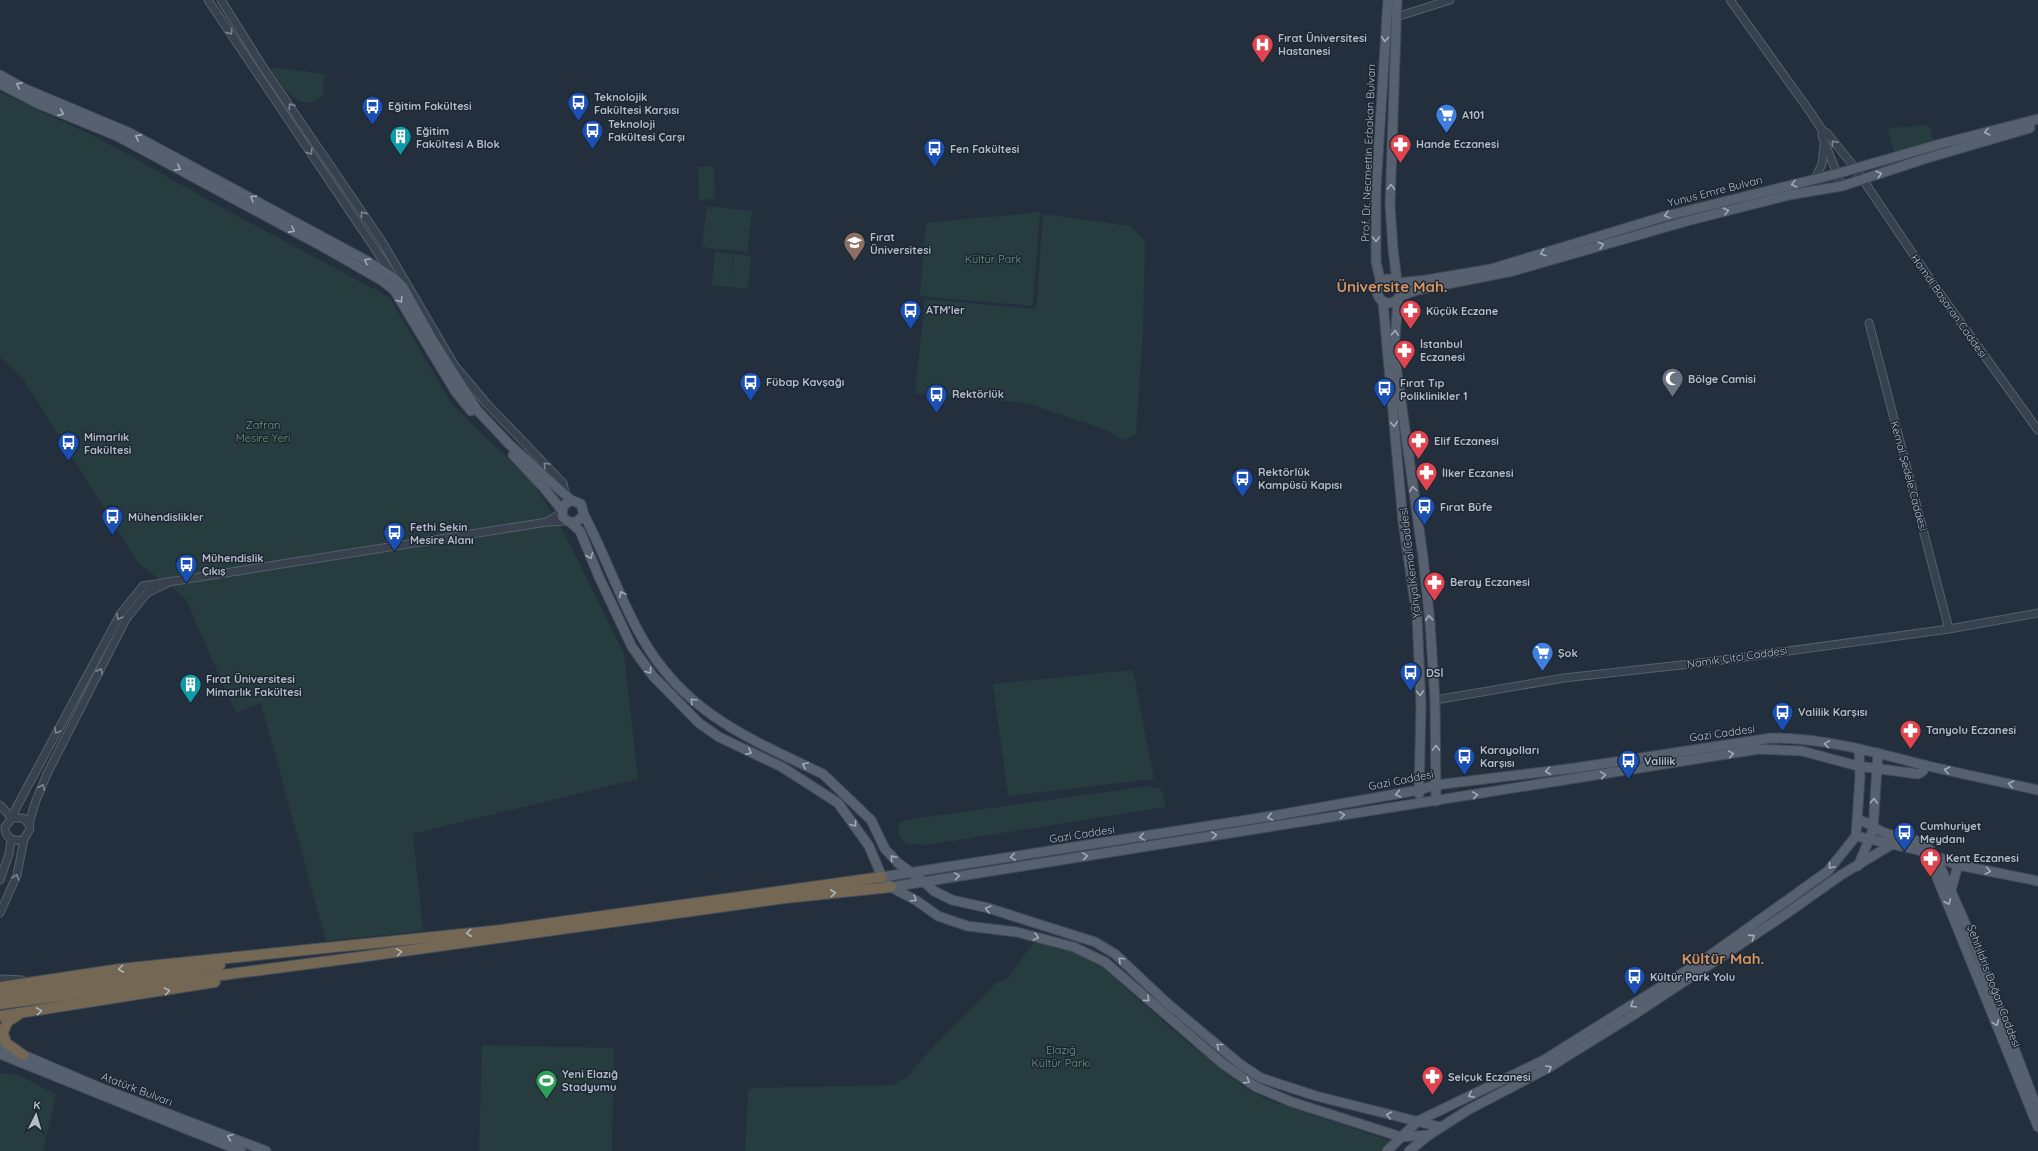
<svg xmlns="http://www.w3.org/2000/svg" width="2038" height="1151" font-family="Quicksand,sans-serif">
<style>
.green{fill:#263c3f}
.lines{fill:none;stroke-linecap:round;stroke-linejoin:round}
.minor-casing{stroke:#565f6c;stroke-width:9}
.major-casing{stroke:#414a57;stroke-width:11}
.highway-casing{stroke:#434c59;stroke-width:12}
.minor{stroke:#38414e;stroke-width:7}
.major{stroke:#56606e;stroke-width:9}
.highway{stroke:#746855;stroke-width:10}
.oneway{stroke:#7c8592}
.oneway2{stroke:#a1aab7}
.oneway3{stroke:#aeb4bd}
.labels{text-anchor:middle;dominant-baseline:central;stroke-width:3;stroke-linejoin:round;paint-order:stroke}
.poi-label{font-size:11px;font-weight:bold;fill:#b4bcc9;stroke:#1d2633;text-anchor:start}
.street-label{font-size:11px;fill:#b4bcc9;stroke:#1d2633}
.park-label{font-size:11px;fill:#6b9a76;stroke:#1d2633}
.district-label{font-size:15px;font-weight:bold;fill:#d59563;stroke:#1d2633}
</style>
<rect width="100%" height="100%" fill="#242f3e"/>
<g class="green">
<path d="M272,67L324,74L323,95C320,97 315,101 312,102C294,107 280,82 271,71Z"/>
<polygon points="0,92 98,138 232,213 389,297 452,404 535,485 566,537 624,654 638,779 413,834 423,931 326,941 261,703 236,713 185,598 138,563 24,380 0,357"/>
<polygon points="1926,125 1929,126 1934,141 1895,154 1888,130 1891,128"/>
<polygon points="714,166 715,199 699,200 698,167"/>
<polygon points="707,206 752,211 747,252 702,247"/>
<polygon points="1040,212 1033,306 920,296 926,223"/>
<polygon points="1043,214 1130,226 1145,240 1143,332 1136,434 1125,440 1104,429 1027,403 915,393 925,299 1036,309"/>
<polygon points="715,252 733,254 730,287 712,285"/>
<polygon points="734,254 751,256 748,289 730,287"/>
<polygon points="1133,670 1154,779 1008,796 993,684"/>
<polygon points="1148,786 1161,789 1166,807 926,845 909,844 902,841 899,833 899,823 905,820"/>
<polygon points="1033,943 1041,943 1078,953 1103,968 1175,1032 1244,1087 1266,1099 1391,1141 1381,1151 745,1151 748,1092 751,1088 895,1085 910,1074 918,1063 997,982 1008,978"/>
<polygon points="482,1045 614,1048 612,1151 479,1151"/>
<polygon points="0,1073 19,1075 56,1095 43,1151 0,1151"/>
</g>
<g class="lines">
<defs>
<g id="minor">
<polyline points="208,0 394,277"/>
<polyline points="221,0 261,64 381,240 455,366 487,404 563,483 566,497"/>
<polyline points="1730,0 1811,113 1822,130 1822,136 1842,186"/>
<polyline points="1396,17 1450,0"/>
<polyline points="1822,130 1827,133 1855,168 1938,291 2038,430"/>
<polyline points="1815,179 1822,164 1824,145"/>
<polyline points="1869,323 1949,629"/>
<polyline points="561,513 547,522 567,521"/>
<polyline points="1435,700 1564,678 1708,662 1949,629 2038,613"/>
<polyline points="0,805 12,818"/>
<polyline points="14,817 15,810 121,613 143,586 547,522"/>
<polyline points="29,824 35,803 47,774 126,619 147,593 166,584"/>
<polyline points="0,880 9,854 11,840"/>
<path d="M0,913L17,875L24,839L30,829L29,824L23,818H12L5,827C5,838 14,843 24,839"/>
<polyline points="0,979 22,980"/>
</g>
<g id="major">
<polyline points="1397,0 1390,205 1393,249 1397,282"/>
<polyline points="0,75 23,88 130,133 369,262 395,279 403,287 432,339 477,410 509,444 571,500"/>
<polyline points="0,84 39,104 117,136 327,249 381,280 394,290 455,391 471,411"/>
<circle cx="1389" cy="291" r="12"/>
<polyline points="1381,283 1376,262 1376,188 1388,0"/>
<polyline points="1398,283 1426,280 1491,269 1666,216 1836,174 1940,144 2038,119"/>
<polyline points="1400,296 1417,290 1513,271 1687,221 1789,195 1842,186 1924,159 2030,128"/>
<polyline points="1398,300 1394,351 1423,557 1430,623 1435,700 1436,801"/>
<polyline points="1383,302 1403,522 1417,616 1421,704 1419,794"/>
<polyline points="513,455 544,488 561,509"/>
<path d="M584,515L575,523L567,521L562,516L563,506L571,500L581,504L584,515C605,554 619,597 641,636C684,713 748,738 823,774L871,820L885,849L898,863L924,882L934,891L952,900L988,908L1095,942L1115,954L1167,1003L1240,1064L1261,1078L1316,1096L1440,1127"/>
<polyline points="571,523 580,531 599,577 632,647 653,676 699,723 719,737 782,767 838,803 869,846 882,877 891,887 917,901 938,916 967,926 1017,932 1074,947 1105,962 1222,1063 1256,1087 1292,1102 1401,1137 1429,1135"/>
<path d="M1858,820C1869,822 1874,829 1883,832C1908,842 1918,833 1936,857L1976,948L2038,1111"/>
<polyline points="1856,836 1918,850 1958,865 2038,881"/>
<polyline points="1856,836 1860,777 1859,749"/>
<polyline points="1927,853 2038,1127"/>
<polyline points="1858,866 1873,830 1878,753"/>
<path d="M882,877L1272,816L1419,790L1436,785L1575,768L1771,738C1823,738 1874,752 1924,765C1962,774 2000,782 2038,790"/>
<polyline points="891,887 1759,749 1802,751 1858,766 1918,774 1923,771 1925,765"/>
<polyline points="1951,890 1958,865"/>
<polyline points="0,1045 103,1089 266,1151"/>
<polyline points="0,1054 241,1151"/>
<polyline points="1387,1151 1418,1121 1544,1060 1705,959 1828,871 1856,836"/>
<polyline points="1409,1151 1429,1135 1468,1110 1548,1068 1635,1014 1783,916 1841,875 1891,845"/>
</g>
<g id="highway">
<polyline points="0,987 120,969 502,930 882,877"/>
<polyline points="0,996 220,965"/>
<polyline points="0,1004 360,957 785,898 891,887"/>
<polyline points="18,1015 7,1022 3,1033 6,1043 23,1055"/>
<polyline points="0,1016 215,982"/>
</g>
</defs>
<use href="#minor" class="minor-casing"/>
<use href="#major" class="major-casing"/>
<use href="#highway" class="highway-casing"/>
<use href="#minor" class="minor"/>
<use href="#major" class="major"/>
<use href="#highway" class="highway"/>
</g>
<defs><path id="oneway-chevron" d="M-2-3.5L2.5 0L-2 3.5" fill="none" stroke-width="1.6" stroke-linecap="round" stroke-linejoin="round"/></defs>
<g class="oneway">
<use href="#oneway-chevron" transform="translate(230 32) rotate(55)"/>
<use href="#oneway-chevron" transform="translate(291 106) rotate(-125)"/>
<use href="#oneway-chevron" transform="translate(1834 143) rotate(-129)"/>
<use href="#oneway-chevron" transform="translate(310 152) rotate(57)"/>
<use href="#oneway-chevron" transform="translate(363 214) rotate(-125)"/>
<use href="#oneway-chevron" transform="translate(546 465) rotate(-134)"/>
<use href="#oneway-chevron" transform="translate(119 617) rotate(120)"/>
<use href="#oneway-chevron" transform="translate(100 671) rotate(-63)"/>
<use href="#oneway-chevron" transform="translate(57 731) rotate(118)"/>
<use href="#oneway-chevron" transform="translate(42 787) rotate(-67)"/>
<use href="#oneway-chevron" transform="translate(16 877) rotate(-72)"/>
</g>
<g class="oneway2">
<use href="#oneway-chevron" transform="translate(1385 39) rotate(94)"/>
<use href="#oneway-chevron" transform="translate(19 85) rotate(-153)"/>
<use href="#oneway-chevron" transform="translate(61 113) rotate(22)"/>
<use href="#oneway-chevron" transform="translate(1987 132) rotate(166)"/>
<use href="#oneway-chevron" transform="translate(138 137) rotate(-152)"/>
<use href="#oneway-chevron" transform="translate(178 168) rotate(28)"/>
<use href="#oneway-chevron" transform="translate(1879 174) rotate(-18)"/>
<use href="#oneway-chevron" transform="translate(1794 184) rotate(166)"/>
<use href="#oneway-chevron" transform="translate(1391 187) rotate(-89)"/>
<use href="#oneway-chevron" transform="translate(253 198) rotate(-151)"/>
<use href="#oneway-chevron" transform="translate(1726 211) rotate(-14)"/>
<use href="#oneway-chevron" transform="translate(1667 215) rotate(165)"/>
<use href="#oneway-chevron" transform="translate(292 230) rotate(29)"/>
<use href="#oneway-chevron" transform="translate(1376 239) rotate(90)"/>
<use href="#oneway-chevron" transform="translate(1601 245) rotate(-16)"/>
<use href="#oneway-chevron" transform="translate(1543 253) rotate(161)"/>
<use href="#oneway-chevron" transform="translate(367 261) rotate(-150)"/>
<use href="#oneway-chevron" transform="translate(400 300) rotate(58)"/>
<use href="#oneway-chevron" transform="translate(1395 333) rotate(-87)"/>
<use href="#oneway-chevron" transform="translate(1394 424) rotate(85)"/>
<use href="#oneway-chevron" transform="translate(1413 489) rotate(-98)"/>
<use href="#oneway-chevron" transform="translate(590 556) rotate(68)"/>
<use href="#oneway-chevron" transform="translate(622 594) rotate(-114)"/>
<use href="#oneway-chevron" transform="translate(1429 618) rotate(-96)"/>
<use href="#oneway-chevron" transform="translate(649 671) rotate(54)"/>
<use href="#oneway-chevron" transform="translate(1420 693) rotate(87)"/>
<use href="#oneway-chevron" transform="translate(693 701) rotate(-134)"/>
<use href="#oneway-chevron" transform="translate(1827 744) rotate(-171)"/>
<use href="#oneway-chevron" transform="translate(1436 748) rotate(-91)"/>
<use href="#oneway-chevron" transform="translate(749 752) rotate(26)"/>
<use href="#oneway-chevron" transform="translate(1731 754) rotate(-9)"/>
<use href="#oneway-chevron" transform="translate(805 765) rotate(-155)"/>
<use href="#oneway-chevron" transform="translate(1947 770) rotate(-167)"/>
<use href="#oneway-chevron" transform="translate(1548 771) rotate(173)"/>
<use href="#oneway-chevron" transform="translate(1603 775) rotate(-9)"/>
<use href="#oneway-chevron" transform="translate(2011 784) rotate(-169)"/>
<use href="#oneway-chevron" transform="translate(1398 794) rotate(170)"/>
<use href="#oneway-chevron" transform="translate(1475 795) rotate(-9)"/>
<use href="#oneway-chevron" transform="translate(1874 801) rotate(-87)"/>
<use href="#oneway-chevron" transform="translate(1342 815) rotate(-9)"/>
<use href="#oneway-chevron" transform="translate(1270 817) rotate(171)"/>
<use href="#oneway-chevron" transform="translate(854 824) rotate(54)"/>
<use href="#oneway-chevron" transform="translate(1214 835) rotate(-9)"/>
<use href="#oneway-chevron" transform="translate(1142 837) rotate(171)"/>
<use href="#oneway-chevron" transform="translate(1085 856) rotate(-9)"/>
<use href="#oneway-chevron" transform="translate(1013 857) rotate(171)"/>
<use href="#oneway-chevron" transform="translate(893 858) rotate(-131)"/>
<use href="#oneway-chevron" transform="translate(1831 866) rotate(130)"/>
<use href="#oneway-chevron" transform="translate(1988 871) rotate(11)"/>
<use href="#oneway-chevron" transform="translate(957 876) rotate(-9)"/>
<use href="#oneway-chevron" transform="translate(914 899) rotate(30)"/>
<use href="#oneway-chevron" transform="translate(1948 902) rotate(67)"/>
<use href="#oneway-chevron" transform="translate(988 909) rotate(-165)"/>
<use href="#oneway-chevron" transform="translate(1036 937) rotate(15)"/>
<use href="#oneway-chevron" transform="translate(1752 937) rotate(-33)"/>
<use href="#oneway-chevron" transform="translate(1121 960) rotate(-137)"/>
<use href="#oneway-chevron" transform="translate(1147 999) rotate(41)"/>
<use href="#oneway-chevron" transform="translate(1633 1005) rotate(147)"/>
<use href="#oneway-chevron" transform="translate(1996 1023) rotate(69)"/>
<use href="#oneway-chevron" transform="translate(1219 1046) rotate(-141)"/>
<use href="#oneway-chevron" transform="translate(1549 1068) rotate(-30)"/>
<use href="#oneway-chevron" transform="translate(1247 1081) rotate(32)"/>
<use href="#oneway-chevron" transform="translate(1471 1095) rotate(154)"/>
<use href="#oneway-chevron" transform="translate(1389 1115) rotate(-168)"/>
<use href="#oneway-chevron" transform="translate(230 1137) rotate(-159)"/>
</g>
<g class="oneway3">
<use href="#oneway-chevron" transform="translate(833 893) rotate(-6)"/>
<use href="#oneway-chevron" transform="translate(469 933) rotate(174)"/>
<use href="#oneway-chevron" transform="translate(399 952) rotate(-8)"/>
<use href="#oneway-chevron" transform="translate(121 969) rotate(173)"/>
<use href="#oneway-chevron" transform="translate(167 991) rotate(-10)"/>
<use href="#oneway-chevron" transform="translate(39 1011) rotate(-9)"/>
</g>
<defs>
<symbol id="hospital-pin" viewBox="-11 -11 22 30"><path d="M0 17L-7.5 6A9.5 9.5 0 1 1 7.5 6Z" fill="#e0444e" stroke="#1d2633"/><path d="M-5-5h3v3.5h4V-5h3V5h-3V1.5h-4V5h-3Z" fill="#fff"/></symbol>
<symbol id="bus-pin" viewBox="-11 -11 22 30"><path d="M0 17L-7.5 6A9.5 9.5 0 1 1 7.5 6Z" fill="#1a4fb4" stroke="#1d2633"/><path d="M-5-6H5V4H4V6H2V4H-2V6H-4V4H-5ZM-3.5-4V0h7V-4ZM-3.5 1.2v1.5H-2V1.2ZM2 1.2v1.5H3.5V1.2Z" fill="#fff"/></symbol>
<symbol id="supermarket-pin" viewBox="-11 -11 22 30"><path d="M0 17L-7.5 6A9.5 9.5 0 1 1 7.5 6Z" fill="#3f7fe0" stroke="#1d2633"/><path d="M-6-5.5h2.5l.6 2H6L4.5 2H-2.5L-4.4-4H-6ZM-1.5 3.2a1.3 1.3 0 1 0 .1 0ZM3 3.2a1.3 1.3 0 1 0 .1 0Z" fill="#fff"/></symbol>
<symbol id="building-pin" viewBox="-11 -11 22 30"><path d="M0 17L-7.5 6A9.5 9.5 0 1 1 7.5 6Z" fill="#0f9aa8" stroke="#1d2633"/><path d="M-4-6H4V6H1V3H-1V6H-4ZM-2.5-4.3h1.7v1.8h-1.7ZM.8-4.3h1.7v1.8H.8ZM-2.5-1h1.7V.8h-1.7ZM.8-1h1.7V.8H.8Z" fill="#fff"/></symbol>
<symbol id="pharmacy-pin" viewBox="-11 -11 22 30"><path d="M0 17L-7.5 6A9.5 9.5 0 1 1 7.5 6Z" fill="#e0444e" stroke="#1d2633"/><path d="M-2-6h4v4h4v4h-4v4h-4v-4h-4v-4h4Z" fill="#fff"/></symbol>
<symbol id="university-pin" viewBox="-11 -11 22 30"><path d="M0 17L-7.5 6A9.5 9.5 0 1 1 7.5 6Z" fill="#8d6e63" stroke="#1d2633"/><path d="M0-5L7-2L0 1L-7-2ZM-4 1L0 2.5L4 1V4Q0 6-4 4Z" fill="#fff"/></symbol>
<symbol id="mosque-pin" viewBox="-11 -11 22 30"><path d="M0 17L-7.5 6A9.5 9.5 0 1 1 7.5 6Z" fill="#6b7280" stroke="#1d2633"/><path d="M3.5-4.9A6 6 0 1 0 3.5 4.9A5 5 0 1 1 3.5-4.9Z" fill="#fff"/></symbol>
<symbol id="stadium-pin" viewBox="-11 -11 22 30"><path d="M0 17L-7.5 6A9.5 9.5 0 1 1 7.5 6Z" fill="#2e9e5b" stroke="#1d2633"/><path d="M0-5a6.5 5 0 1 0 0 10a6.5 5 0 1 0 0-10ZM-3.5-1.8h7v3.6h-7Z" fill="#fff"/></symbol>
</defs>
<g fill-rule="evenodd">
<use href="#hospital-pin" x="1250" y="32" width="25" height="34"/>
<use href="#bus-pin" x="566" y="90" width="25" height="34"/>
<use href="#bus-pin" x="360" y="94" width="25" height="34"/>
<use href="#supermarket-pin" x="1434" y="102" width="25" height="34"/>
<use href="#bus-pin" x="580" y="118" width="25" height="34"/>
<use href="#building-pin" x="388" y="124" width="25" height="34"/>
<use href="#pharmacy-pin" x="1388" y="132" width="25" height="34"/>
<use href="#bus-pin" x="922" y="136" width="25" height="34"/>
<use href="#university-pin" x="842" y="230" width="25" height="34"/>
<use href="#bus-pin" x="898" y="298" width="25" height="34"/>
<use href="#pharmacy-pin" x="1398" y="298" width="25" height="34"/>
<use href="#pharmacy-pin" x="1392" y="338" width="25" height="34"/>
<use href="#mosque-pin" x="1660" y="366" width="25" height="34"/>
<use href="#bus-pin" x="738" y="370" width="25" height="34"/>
<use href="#bus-pin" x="1372" y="376" width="25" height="34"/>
<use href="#bus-pin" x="924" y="382" width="25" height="34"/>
<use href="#pharmacy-pin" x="1406" y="428" width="25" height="34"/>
<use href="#bus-pin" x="56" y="430" width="25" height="34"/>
<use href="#pharmacy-pin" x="1414" y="460" width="25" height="34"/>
<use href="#bus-pin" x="1230" y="466" width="25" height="34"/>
<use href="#bus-pin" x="1412" y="494" width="25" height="34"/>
<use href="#bus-pin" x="100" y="504" width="25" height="34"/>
<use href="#bus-pin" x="382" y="520" width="25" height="34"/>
<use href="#bus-pin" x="174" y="552" width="25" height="34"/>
<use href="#pharmacy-pin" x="1422" y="570" width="25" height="34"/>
<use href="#supermarket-pin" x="1530" y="640" width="25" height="34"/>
<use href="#bus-pin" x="1398" y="660" width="25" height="34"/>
<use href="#building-pin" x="178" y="672" width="25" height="34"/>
<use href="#bus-pin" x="1770" y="700" width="25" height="34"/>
<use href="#pharmacy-pin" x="1898" y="718" width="25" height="34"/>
<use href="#bus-pin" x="1452" y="744" width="25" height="34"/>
<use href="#bus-pin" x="1616" y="748" width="25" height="34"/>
<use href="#bus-pin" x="1892" y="820" width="25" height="34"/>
<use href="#pharmacy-pin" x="1918" y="846" width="25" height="34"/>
<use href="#bus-pin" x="1622" y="964" width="25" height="34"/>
<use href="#pharmacy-pin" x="1420" y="1064" width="25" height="34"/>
<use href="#stadium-pin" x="534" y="1068" width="25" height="34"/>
</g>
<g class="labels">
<g class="poi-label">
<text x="1278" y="38">Fırat Üniversitesi<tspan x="1278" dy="13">Hastanesi</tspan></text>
<text x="594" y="97">Teknolojik<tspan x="594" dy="13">Fakültesi Karşısı</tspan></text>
<text x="388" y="106">Eğitim Fakültesi</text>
<text x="1462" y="115">A101</text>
<text x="608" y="124">Teknoloji<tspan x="608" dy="13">Fakültesi Çarşı</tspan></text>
<text x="416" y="131">Eğitim<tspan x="416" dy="13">Fakültesi A Blok</tspan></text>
<text x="1416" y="144">Hande Eczanesi</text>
<text x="950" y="149">Fen Fakültesi</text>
<text x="870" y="237">Fırat<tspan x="870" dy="13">Üniversitesi</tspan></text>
<text x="926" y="310">ATM'ler</text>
<text x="1426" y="311">Küçük Eczane</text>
<text x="1420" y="344">İstanbul<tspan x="1420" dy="13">Eczanesi</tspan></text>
<text x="1688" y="379">Bölge Camisi</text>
<text x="766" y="382">Fübap Kavşağı</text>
<text x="1400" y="383">Fırat Tıp<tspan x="1400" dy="13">Poliklinikler 1</tspan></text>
<text x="952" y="394">Rektörlük</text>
<text x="84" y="437">Mimarlık<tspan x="84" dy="13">Fakültesi</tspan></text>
<text x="1434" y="441">Elif Eczanesi</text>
<text x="1258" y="472">Rektörlük<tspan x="1258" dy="13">Kampüsü Kapısı</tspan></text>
<text x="1442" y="473">İlker Eczanesi</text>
<text x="1440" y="507">Fırat Büfe</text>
<text x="128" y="517">Mühendislikler</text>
<text x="410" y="527">Fethi Sekin<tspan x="410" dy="13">Mesire Alanı</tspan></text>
<text x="202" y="558">Mühendislik<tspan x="202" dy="13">Çıkış</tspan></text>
<text x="1450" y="582">Beray Eczanesi</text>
<text x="1558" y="653">Şok</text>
<text x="1426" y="673">DSİ</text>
<text x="206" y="679">Fırat Üniversitesi<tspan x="206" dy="13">Mimarlık Fakültesi</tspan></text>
<text x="1798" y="712">Valilik Karşısı</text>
<text x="1926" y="730">Tanyolu Eczanesi</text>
<text x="1480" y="750">Karayolları<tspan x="1480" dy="13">Karşısı</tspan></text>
<text x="1644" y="761">Valilik</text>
<text x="1920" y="826">Cumhuriyet<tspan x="1920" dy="13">Meydanı</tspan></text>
<text x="1946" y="858">Kent Eczanesi</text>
<text x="1650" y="977">Kültür Park Yolu</text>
<text x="562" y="1074">Yeni Elazığ<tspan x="562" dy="13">Stadyumu</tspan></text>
<text x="1448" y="1077">Selçuk Eczanesi</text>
</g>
<g class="street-label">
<text transform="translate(1368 153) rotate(-88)">Prof. Dr. Necmettin Erbakan Bulvarı</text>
<text transform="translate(1715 191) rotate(-14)">Yunus Emre Bulvarı</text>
<text transform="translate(1949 306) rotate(55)">Hamdi Başaran Caddesi</text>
<text transform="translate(1909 476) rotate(75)">Kemal Şedele Caddesi</text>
<text transform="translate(1410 563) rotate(-97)">Yahya Kemal Caddesi</text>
<text transform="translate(1737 657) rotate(-8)">Namık Çitci Caddesi</text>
<text transform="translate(1722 733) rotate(-8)">Gazi Caddesi</text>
<text transform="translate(1401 780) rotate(-11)">Gazi Caddesi</text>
<text transform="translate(1082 834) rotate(-9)">Gazi Caddesi</text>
<text transform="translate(1994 986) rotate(69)">Şehit İdris Doğan Caddesi</text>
<text transform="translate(137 1089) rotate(21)">Atatürk Bulvarı</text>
</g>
<g class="park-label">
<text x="993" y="259">Kültür Park</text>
<text x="263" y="425">Zafran<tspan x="263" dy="13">Mesire Yeri</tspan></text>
<text x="1061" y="1050">Elazığ<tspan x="1061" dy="13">Kültür Parkı</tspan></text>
</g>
<g class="district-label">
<text x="1392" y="286">Üniversite Mah.</text>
<text x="1723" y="958">Kültür Mah.</text>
</g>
</g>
<g transform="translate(36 1115) rotate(5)" stroke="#1d2633" stroke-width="3" paint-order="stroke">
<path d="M0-3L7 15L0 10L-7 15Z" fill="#b4bcc9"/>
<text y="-6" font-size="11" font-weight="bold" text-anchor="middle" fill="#b4bcc9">K</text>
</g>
</svg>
